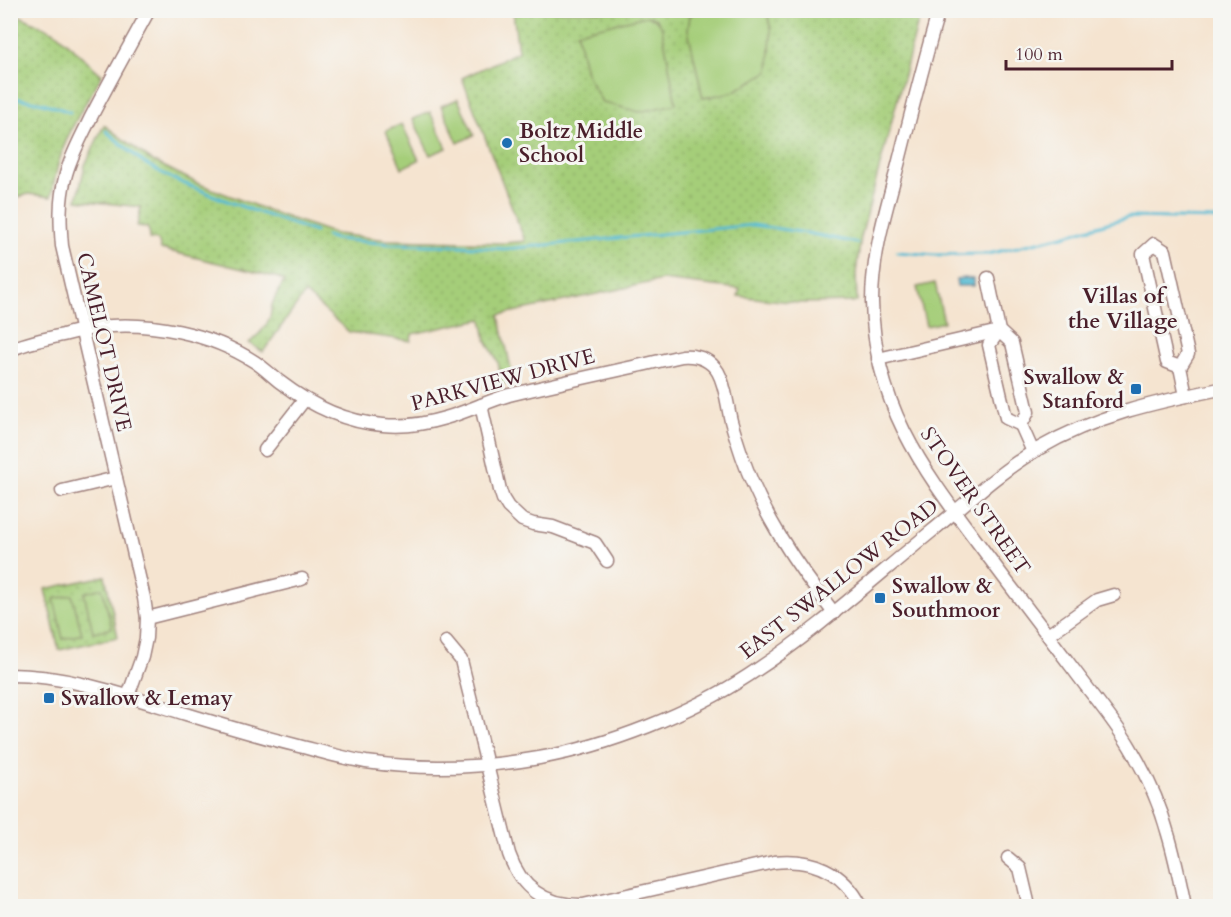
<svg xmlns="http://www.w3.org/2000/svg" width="1231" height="917" font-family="Cardo,serif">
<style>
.grass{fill:url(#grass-dots);stroke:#787652;stroke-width:1.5}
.garden{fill:#a5ce79;stroke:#787652;stroke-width:1.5}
.water{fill:url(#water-ripples);stroke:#506d7f;stroke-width:1.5}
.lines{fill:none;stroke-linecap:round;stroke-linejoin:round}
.stream{stroke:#55bbd3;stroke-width:3}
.street-casing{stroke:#a0827e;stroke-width:15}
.street{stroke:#fff;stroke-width:12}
.poi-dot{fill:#1f6fb2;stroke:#f6f6f2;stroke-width:2}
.labels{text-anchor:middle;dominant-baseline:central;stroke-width:6;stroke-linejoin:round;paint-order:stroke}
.poi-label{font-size:21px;font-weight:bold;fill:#4a1f2b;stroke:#f6f6f2;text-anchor:start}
.street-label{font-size:21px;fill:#4a1f2b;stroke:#f6f6f2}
.neighbourhood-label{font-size:22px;font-weight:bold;fill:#4a1f2b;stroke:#f6f6f2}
</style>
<defs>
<pattern id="grass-dots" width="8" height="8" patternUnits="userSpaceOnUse" patternTransform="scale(1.5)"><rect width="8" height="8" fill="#a5ce79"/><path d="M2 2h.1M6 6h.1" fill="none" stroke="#90b069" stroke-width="1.8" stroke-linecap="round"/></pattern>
<pattern id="water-ripples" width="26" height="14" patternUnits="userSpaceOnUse" patternTransform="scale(1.5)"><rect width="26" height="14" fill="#55bbd3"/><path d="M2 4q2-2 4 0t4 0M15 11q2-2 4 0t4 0" fill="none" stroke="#4897ab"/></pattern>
</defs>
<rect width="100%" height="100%" fill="#f6f6f2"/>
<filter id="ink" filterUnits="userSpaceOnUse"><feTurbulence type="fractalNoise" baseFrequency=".0167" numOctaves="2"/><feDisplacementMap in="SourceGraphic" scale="12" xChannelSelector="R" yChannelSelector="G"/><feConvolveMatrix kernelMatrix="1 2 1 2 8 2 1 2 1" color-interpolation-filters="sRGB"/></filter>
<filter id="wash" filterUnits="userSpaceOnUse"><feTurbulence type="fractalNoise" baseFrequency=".008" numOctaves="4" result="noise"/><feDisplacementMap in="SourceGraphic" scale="24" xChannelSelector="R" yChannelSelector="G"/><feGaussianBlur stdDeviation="1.35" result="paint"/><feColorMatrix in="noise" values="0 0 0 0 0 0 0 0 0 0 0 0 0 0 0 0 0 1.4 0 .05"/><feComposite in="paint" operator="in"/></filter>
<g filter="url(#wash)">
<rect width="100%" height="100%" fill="#f5e4d0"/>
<g class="grass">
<path d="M513,11H921L861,237L856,273L857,302L798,303L738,296L740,289L662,280L499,315L514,382L502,384L498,362L486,340L482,319L412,334L411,341L349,332L305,293L263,352L249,343C258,335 266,328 270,317C271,312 271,307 273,302C276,295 280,288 284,281L279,278L161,249L158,240L149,239L150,234L147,227L137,226L141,207L77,200L85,165L104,125L151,160L197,183L277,214L336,234L387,240L504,243L525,241L462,78L518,52Z"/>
<path d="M11,12L55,32L102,75C87,101 70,127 61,155C56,169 54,183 51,197L29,194L11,199Z"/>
<polygon points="105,576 118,637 59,650 45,589"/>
</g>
<g class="garden">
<polygon points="697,10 767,11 771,31 769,71 733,92 703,98 688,30 690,16"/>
<polygon points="647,16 656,19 662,28 676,104 639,112 602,102 586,73 577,32"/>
<polygon points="458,99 474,135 458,143 441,106"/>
<polygon points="430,112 447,148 430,155 413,119"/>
<polygon points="402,124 419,160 402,168 386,131"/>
<polygon points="935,283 944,322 926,326 917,287"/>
<polygon points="102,588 112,628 93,632 84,593"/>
<polygon points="72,595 82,634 63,639 54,599"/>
</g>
<polygon class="water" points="964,278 973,279 973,286 957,286 956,279"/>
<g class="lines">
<g class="stream">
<polyline points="10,97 43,103 70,112"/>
<polyline points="106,131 144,163 173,179 232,203 315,232"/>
<polyline points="326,236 335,239 390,244 461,246 505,249 753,225 807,233 857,243"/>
<polyline points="897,252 936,255 988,254 1063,236 1128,217 1220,219"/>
</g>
</g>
</g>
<g filter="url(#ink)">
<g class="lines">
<defs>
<g id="street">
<path d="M939,10C924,61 911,113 898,165C886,210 872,255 872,302C874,402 920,466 978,543C1010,586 1042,628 1074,670C1093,696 1114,720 1130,747C1146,774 1160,804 1168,834C1175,857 1180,882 1185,906"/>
<polyline points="988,278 999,331 1012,343 1028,412 1021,425 1033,452"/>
<polyline points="999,331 989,345 1006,418 1021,425"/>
<path d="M10,350C27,342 45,339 63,335C74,332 86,329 98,327C150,321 210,333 255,362C264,368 271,375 280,382C310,405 344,422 383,425C404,427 425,424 445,418C467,412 488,401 509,395C567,381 625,369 682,356C697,355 710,359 718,372C726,386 727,405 731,421C734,432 738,444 742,456C762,514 796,565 834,613"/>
<polyline points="878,359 999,331"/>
<polyline points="1180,367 1167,362 1143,254 1154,244 1165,251 1188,354 1180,367 1186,396"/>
<polyline points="481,405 500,490 503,499 508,507 522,520 533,524 553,527 595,543 607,561"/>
<polyline points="265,450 305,399"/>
<polyline points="62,491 116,478"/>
<polyline points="147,618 302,579"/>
<polyline points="1048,635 1097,600 1114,595"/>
<path d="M446,642L461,660L509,854C521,889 546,906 583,905L774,862C812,858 843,871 861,906"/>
<path d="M10,675C69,675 130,697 186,714C222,725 258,736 295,745C319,751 342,758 366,762C423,770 482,768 539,758C608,746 691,713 749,675C814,633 872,580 932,531C966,503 1000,471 1038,449C1096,415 1156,402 1220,389"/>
<path d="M128,696L142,657L146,638L147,618L144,598L62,246C60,223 59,201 65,178C70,157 81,138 90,119C109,82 129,47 149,10"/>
<polyline points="1008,858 1020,868 1029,906"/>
</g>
</defs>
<use href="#street" class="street-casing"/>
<use href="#street" class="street"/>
</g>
</g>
<g class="poi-dot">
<circle cx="507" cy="143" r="6"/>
<rect x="1130" y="383" width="12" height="12" rx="3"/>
<rect x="874" y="592" width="12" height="12" rx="3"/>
<rect x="43" y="692" width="12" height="12" rx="3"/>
</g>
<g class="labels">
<g class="poi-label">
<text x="519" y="131">Boltz Middle<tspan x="519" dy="24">School</tspan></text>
<text x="1124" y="377" text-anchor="end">Swallow &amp;<tspan x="1124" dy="24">Stanford</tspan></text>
<text x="892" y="586">Swallow &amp;<tspan x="892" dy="24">Southmoor</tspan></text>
<text x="61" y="698">Swallow &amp; Lemay</text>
</g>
<g class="street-label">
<text transform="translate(104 342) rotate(77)">CAMELOT DRIVE</text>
<text transform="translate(503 380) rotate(-15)">PARKVIEW DRIVE</text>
<text transform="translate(975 501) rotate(55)">STOVER STREET</text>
<text transform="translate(839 579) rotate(-38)">EAST SWALLOW ROAD</text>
</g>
<g class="neighbourhood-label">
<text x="1123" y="296">Villas of<tspan x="1123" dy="25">the Village</tspan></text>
</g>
</g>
<rect width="1231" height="917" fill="none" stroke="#f6f6f2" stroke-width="36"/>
<path d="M1006 60v9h166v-9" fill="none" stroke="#4a1f2b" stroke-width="3"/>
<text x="1015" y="60" font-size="18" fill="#4a1f2b" stroke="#f6f6f2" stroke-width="4.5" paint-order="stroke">100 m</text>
</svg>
